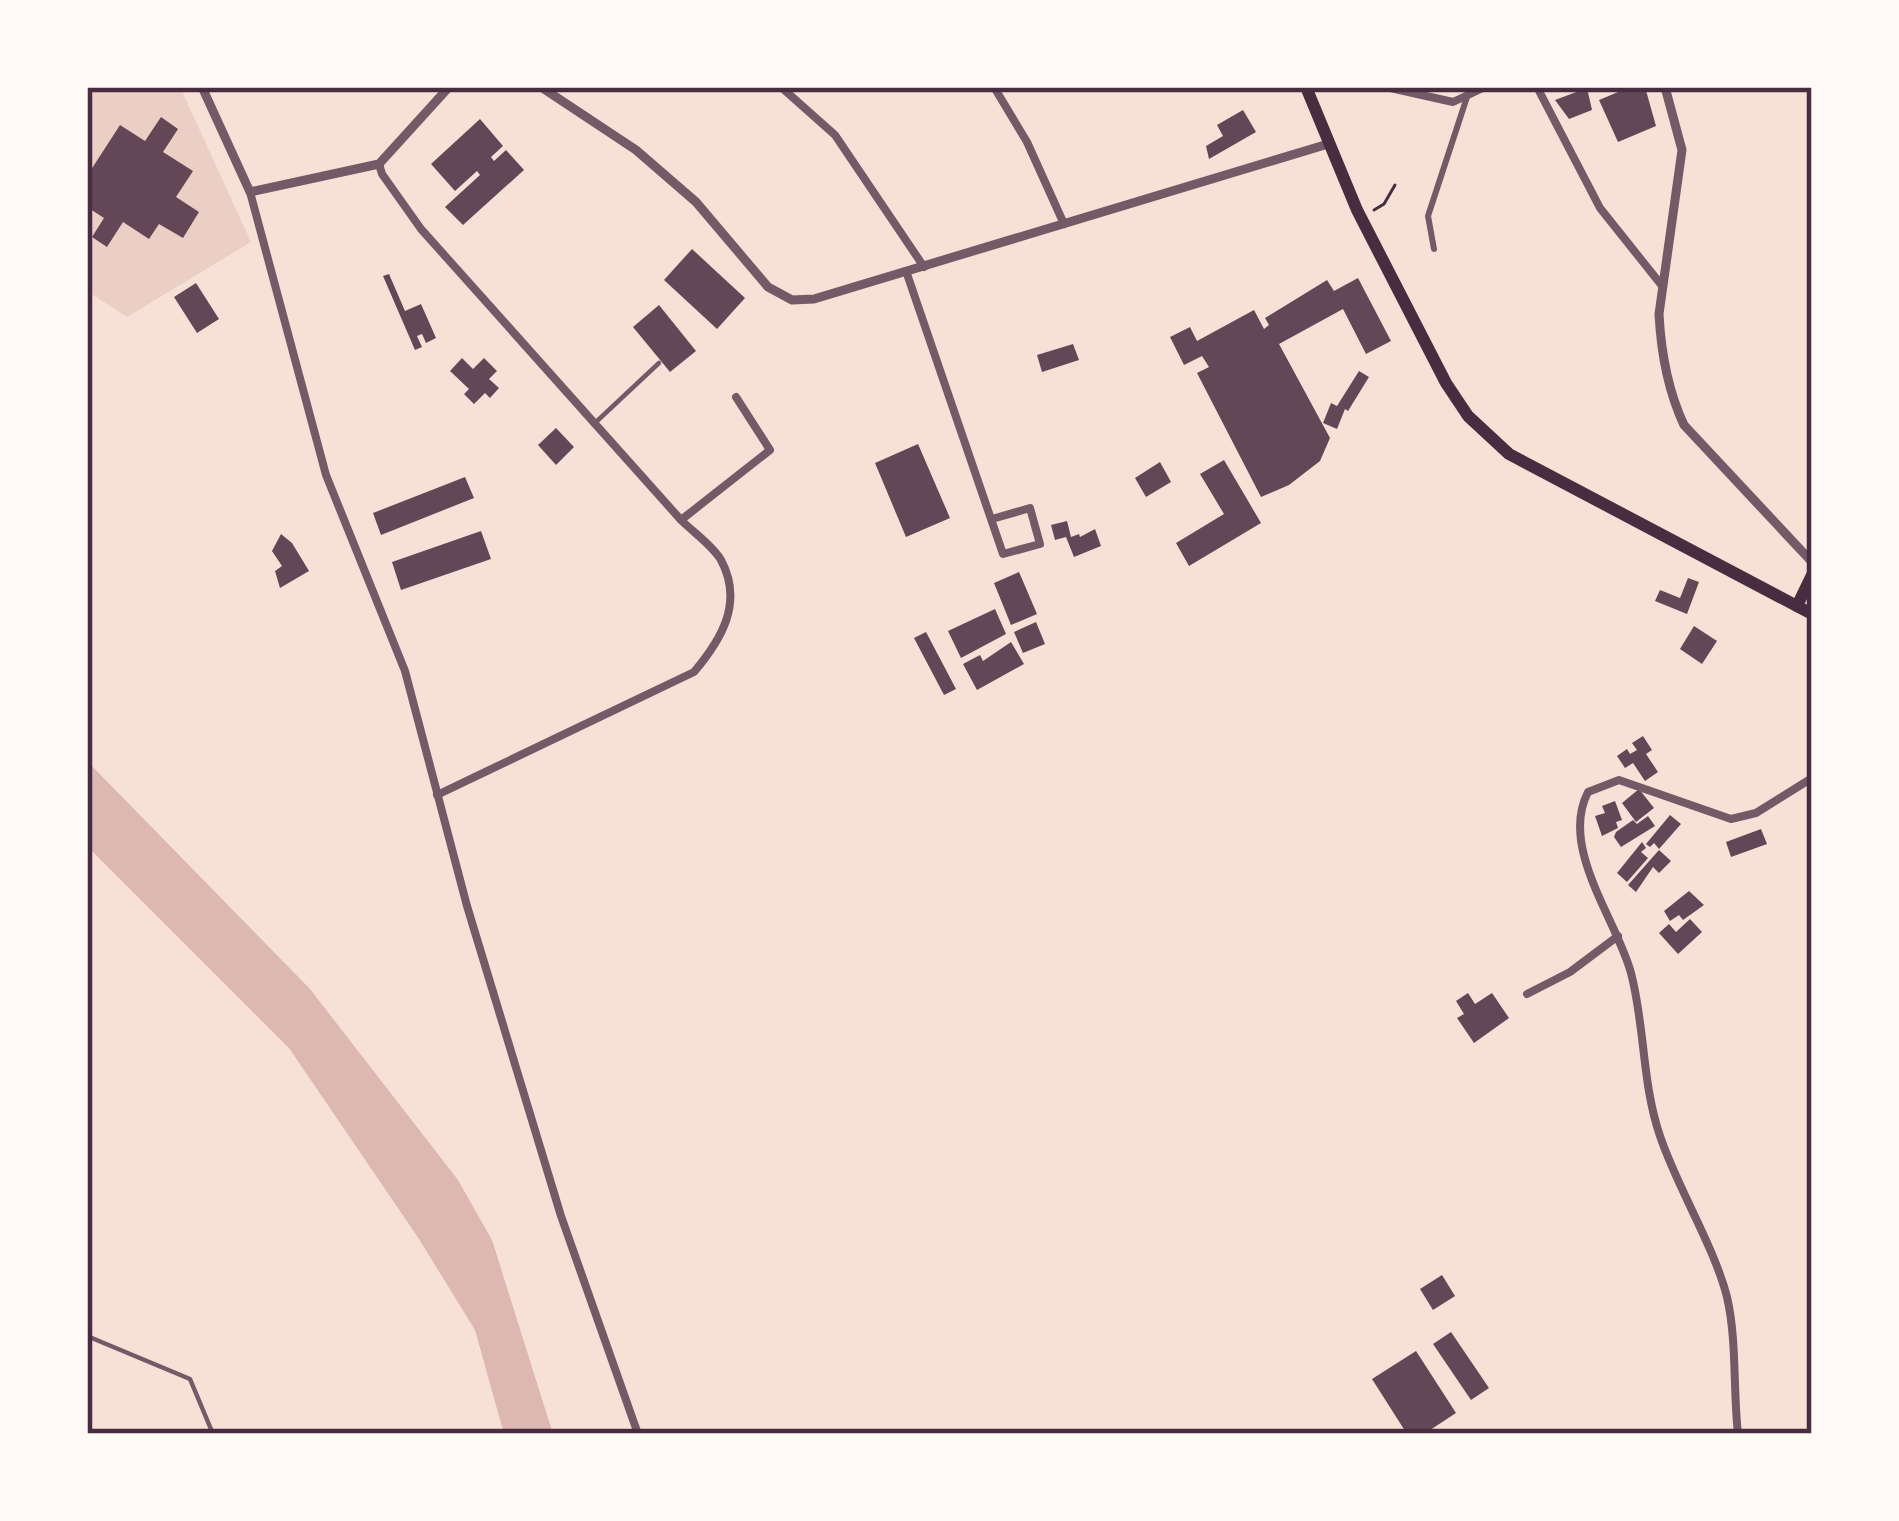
<svg xmlns="http://www.w3.org/2000/svg" width="1899" height="1521" font-family="Lato,sans-serif">
<style>
.green{fill:#ebcfc5}
.water{fill:#dcb8b0}
.building{fill:#644757}
.lines{fill:none;stroke-linecap:round;stroke-linejoin:round}
.path{stroke:#4a2c40;stroke-width:3}
.service{stroke:#755966;stroke-width:4.5}
.pedestrian{stroke:#755966;stroke-width:6}
.minor{stroke:#755966;stroke-width:8}
.tertiary{stroke:#755966;stroke-width:9}
.primary{stroke:#4a2c40;stroke-width:12}
.neatline{fill:none;stroke:#4a2c40;stroke-width:4.5}
</style>
<rect width="100%" height="100%" fill="#f7e1d7"/>
<polygon class="green" points="87,87 180,87 251,242 127,317 87,291"/>
<polygon class="water" points="87,761 310,989 458,1180 492,1240 553,1434 504,1434 475,1330 419,1239 289,1048 87,846"/>
<g class="building">
<polygon points="1630,87 1645,87 1656,126 1618,142 1599,100"/>
<polygon points="1587,88 1592,110 1569,119 1555,100"/>
<polygon points="1243,110 1256,132 1209,159 1206,146 1223,136 1217,125"/>
<polygon points="161,117 178,129 163,152 193,171 176,197 199,212 183,238 159,224 149,239 123,222 107,247 92,237 104,218 87,207 87,176 120,125 145,141"/>
<polygon points="480,119 503,146 491,157 494,161 506,150 524,170 463,225 445,207 480,175 477,171 455,191 431,164"/>
<polygon points="692,249 745,298 717,329 664,280"/>
<polygon points="389,274 405,311 421,304 436,338 426,343 422,334 417,336 422,347 415,350 383,276"/>
<polygon points="1358,278 1391,341 1366,354 1343,309 1279,344 1330,438 1320,461 1289,485 1261,497 1197,373 1209,367 1202,356 1184,365 1170,337 1190,327 1197,341 1254,310 1264,329 1269,325 1265,318 1327,280 1334,291"/>
<polygon points="196,283 219,319 197,333 174,297"/>
<polygon points="659,305 696,351 670,372 633,327"/>
<polygon points="1073,344 1079,360 1042,372 1037,355"/>
<polygon points="462,358 473,369 484,358 497,371 489,379 499,388 490,398 485,393 474,404 464,394 469,389 450,371"/>
<polygon points="1359,371 1369,377 1348,411 1345,409 1337,429 1323,423 1331,403 1337,406"/>
<polygon points="556,428 574,447 556,465 538,445"/>
<polygon points="918,444 950,518 906,537 875,463"/>
<polygon points="1224,460 1261,523 1189,566 1176,543 1224,514 1200,474"/>
<polygon points="1160,462 1171,482 1146,497 1135,478"/>
<polygon points="465,477 474,498 381,535 373,513"/>
<polygon points="1067,521 1071,537 1079,534 1080,537 1095,529 1101,546 1074,557 1066,537 1055,540 1051,525"/>
<polygon points="481,531 491,559 401,590 392,562"/>
<polygon points="281,534 292,543 309,571 280,588 275,571 282,566 272,551"/>
<polygon points="1019,572 1037,614 1011,625 994,583"/>
<polygon points="1688,578 1699,582 1687,614 1655,601 1660,590 1680,598"/>
<polygon points="995,609 1006,634 961,658 948,631"/>
<polygon points="1036,622 1045,644 1023,653 1014,632"/>
<polygon points="1694,626 1717,641 1702,664 1680,649"/>
<polygon points="926,632 956,689 944,695 914,638"/>
<polygon points="1011,642 1024,664 977,690 963,664 980,655 983,661"/>
<polygon points="1643,736 1652,750 1646,754 1658,772 1645,781 1633,763 1625,768 1617,756 1627,749 1630,754 1637,750 1632,743"/>
<polygon points="1639,789 1654,808 1636,822 1622,803"/>
<polygon points="1615,801 1622,820 1616,822 1618,828 1602,836 1595,816 1605,813 1602,806"/>
<polygon points="1670,815 1681,824 1659,849 1654,843 1650,847 1646,844"/>
<polygon points="1648,816 1655,826 1621,847 1614,837 1616,832 1633,820 1637,824"/>
<polygon points="1761,829 1767,844 1731,857 1726,842"/>
<polygon points="1642,842 1646,848 1641,852 1648,858 1627,882 1617,873"/>
<polygon points="1659,850 1671,861 1659,873 1653,867 1636,892 1628,885"/>
<polygon points="1689,891 1704,905 1683,920 1679,915 1670,921 1664,911"/>
<polygon points="1690,919 1702,932 1678,954 1659,933 1669,924 1676,932"/>
<polygon points="1468,993 1475,1004 1492,993 1509,1018 1474,1043 1457,1018 1464,1014 1456,1001"/>
<polygon points="1442,1275 1455,1296 1433,1310 1420,1289"/>
<polygon points="1451,1332 1489,1388 1471,1400 1433,1344"/>
<polygon points="1416,1351 1456,1413 1424,1434 1407,1434 1372,1379"/>
</g>
<g class="lines">
<g class="path">
<polyline points="87,170 90,172"/>
<polyline points="1374,210 1384,204 1395,185"/>
</g>
<g class="service">
<polyline points="596,422 659,363"/>
<polyline points="87,1336 190,1379 213,1434"/>
</g>
<polyline class="pedestrian" points="1434,249 1428,216 1467,97"/>
<g class="minor">
<polyline points="781,87 835,135 924,267"/>
<polyline points="994,87 1027,142 1064,224"/>
<polyline points="1386,87 1453,102 1485,87"/>
<polyline points="1537,87 1600,208 1663,287"/>
<path d="M379,164L382,174L421,229L681,520C693,532 713,546 721,560C744,603 721,640 694,672L437,795"/>
<polyline points="250,192 326,475 405,671 467,906 561,1216 638,1434"/>
<polyline points="906,271 1003,554 1040,544 1030,508 992,519"/>
<polyline points="681,520 770,450 736,397"/>
<polyline points="1527,994 1570,972 1618,936"/>
<path d="M1738,1434C1733,1390 1737,1340 1727,1297C1714,1246 1677,1187 1660,1136C1642,1084 1645,1026 1631,973C1617,920 1559,848 1588,792L1619,780L1731,819L1756,813L1812,778"/>
</g>
<g class="tertiary">
<polyline points="202,87 250,192 379,164 449,87"/>
<polyline points="541,87 636,150 696,202 768,287 792,300 814,299 1328,144"/>
<path d="M1665,87L1682,150L1659,314C1661,352 1668,391 1684,425L1812,562"/>
</g>
<g class="primary">
<polyline points="1306,87 1357,210 1446,383 1468,416 1509,454 1812,614"/>
<polyline points="1797,606 1812,575"/>
</g>
</g>
<rect width="1899" height="1521" fill="none" stroke="#fffaf5" stroke-width="180"/>
<rect x="90" y="90" width="1719" height="1341" class="neatline"/>
</svg>
